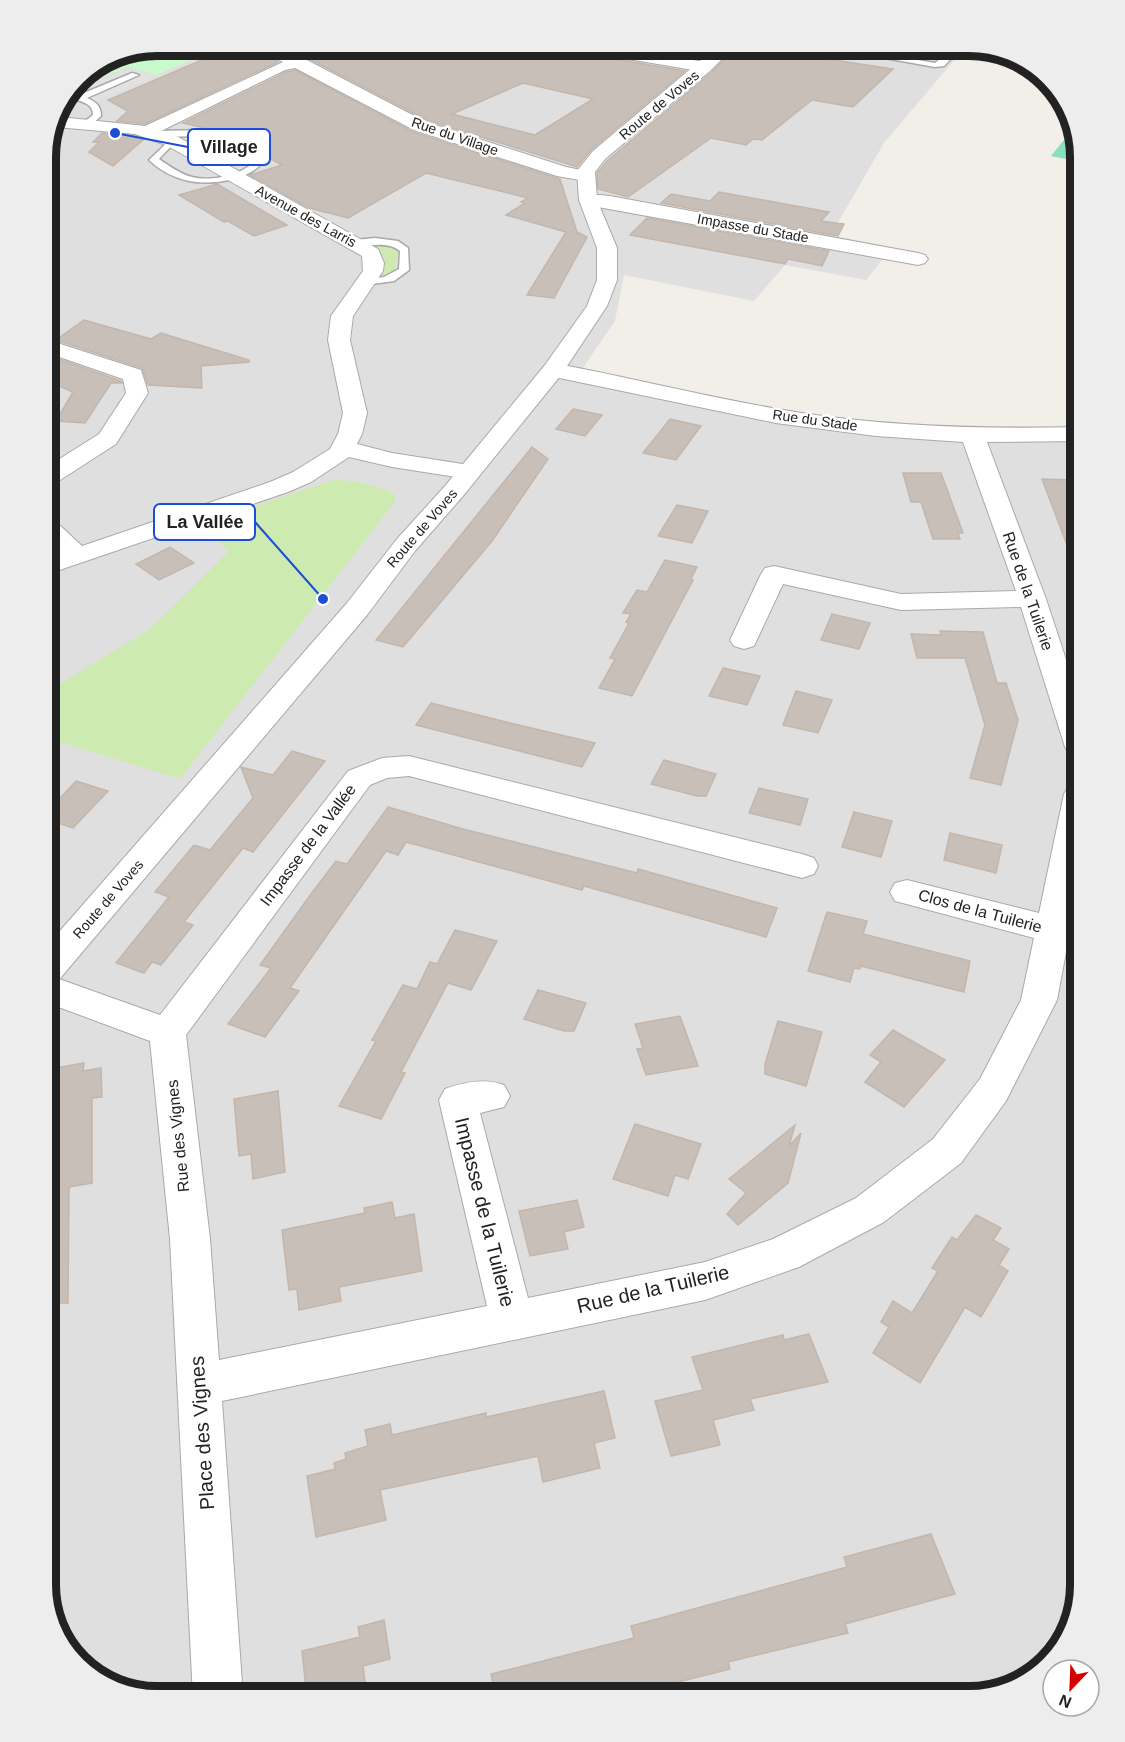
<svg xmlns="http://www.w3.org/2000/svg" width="1125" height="1742" font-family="Helvetica,sans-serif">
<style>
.residential{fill:#e0dfdf}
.grass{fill:#cdebb0}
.park{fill:#c8facc}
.pitch{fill:#88e0be}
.parking{fill:#e2e2e2}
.building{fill:#c7bfb8;stroke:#c4b6ab;stroke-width:1.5;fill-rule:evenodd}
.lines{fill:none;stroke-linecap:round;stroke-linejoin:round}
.service-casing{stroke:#a9a9a9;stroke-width:3}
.minor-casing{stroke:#a9a9a9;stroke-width:2}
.tertiary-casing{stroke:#a9a9a9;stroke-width:2}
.service{fill:#fff;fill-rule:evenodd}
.minor{fill:#fff;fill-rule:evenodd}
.tertiary{fill:#fff;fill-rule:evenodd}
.labels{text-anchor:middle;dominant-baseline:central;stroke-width:5;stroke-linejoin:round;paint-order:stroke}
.far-street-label{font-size:14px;fill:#222;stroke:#fff}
.street-label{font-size:16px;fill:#222;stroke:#fff}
.near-street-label{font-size:20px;fill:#222;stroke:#fff}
.rim{fill:none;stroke:#222;stroke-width:8}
.leader{fill:none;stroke:#1d4ed8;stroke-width:2}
.callout-dot{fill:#1d4ed8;stroke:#fff;stroke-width:2}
.callout{fill:#fff;stroke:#1d4ed8;stroke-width:2}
.callout-label{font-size:18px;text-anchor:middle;font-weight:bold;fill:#222}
</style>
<rect width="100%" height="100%" fill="#f2efe9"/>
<polygon class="residential" points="157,45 967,45 884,143 829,238 890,250 866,280 785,265 754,301 624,275 615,321 582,369 792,413 963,429 1080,425 1080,1585 1061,1647 1018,1685 968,1697 150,1697 95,1678 57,1635 45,1585 45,150 78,78 114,53"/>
<g class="grass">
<path d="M376,242L398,251L395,269L384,277L380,275C385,260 383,253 370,244Z"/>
<path d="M333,480C354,480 378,485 396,495L394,503L180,779L57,741L45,747V693L150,629L229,551L197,525Z"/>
</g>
<polygon class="park" points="153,46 173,51 191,60 156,75 128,67 73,89 78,78 114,53"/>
<polygon class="pitch" points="1073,129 1080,162 1051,156"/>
<polygon class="parking" points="130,69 155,76 87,105 68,99 72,91"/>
<g class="building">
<polygon points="237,45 260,45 267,55 278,62 145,124 117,121 128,111 108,100"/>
<path d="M283,45H565L575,52L685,71L592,149L577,167L427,120ZM523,83L593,99L535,135L452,114Z"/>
<polygon points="680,45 715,45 699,59 626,47 639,46 680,52"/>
<polygon points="738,45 805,45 794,54 893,69 853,107 812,100 762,140 753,139 746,145 711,138 628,197 598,189 597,173 607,161 712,72"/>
<polygon points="295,70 413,132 560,179 577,232 587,237 554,298 527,295 566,232 506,215 525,203 521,202 528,198 426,173 348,218 309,208 250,175 282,165 221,132 183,123 286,72"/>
<polygon points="102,133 135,136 144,139 113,166 89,152 99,142 93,142"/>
<polygon points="217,184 287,225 254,236 228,221 224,222 179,195"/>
<polygon points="719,192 829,212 821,221 844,224 838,236 661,203 671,194 710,201"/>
<polygon points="647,218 829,251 822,266 788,259 785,264 630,235"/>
<polygon points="84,320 151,339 161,333 249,360 249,362 201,366 202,388 148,385 142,368 56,340"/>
<polygon points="45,354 121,381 122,383 111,383 85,423 56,421 73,392 45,380"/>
<polygon points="573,409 602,415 585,436 556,429"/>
<polygon points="670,419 701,426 676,460 643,453"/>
<polygon points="532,447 548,459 492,541 403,647 376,640"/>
<polygon points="903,473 941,473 963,533 958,533 960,539 933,539 921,502 911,502"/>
<polygon points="1042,479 1071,480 1080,503 1080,573 1078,574"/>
<polygon points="677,505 708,511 692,543 658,536"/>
<polygon points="170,547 194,563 159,580 136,564"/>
<polygon points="665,560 697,567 691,579 693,580 632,696 599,688 615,659 610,658 629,623 626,622 631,614 623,613 637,590 647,592"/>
<polygon points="832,614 870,623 859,649 821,640"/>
<polygon points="940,631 983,632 997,683 1006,683 1018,720 1001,785 970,778 985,725 965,658 917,658 911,634 941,635"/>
<polygon points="723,668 760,676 747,705 709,696"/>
<polygon points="796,691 832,700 818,733 783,725"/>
<polygon points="431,703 502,721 595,743 582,767 416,725"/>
<polygon points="292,751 325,761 253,852 243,848 184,922 193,925 161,965 152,962 144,973 116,963 169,897 155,892 194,845 210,850 253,798 241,767 273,775"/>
<polygon points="664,760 716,774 706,796 697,796 651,784"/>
<polygon points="76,781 108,791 73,828 45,819 45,814"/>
<polygon points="759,788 808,799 800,825 749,813"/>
<polygon points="388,807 463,829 637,873 638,869 777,908 766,937 584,886 582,890 406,842 398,855 386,851 290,988 299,991 265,1037 228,1024 271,968 260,965 311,894 336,861 347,864"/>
<polygon points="854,812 892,821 881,857 842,847"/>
<polygon points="950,833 1002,845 996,873 944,860"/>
<polygon points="827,912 867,921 863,934 970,961 964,992 861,966 860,969 854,968 850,982 808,971"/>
<polygon points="455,930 497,941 471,990 448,983 401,1072 405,1073 381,1119 339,1106 376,1041 372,1040 403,985 417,989 430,962 437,964"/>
<polygon points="538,990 586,1003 574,1031 564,1031 524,1019"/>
<polygon points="680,1016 698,1066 646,1075 637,1049 643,1048 635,1024"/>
<polygon points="778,1021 822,1032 806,1086 765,1074 765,1064"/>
<polygon points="893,1030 945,1060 904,1107 865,1082 881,1062 870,1055"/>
<polygon points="84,1063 83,1071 101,1068 102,1097 92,1098 92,1183 69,1187 68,1303 45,1303 45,1070"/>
<polygon points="278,1091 285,1172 253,1179 251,1154 239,1156 234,1099"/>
<polygon points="635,1124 701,1144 688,1179 675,1175 668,1196 613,1179"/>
<polygon points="795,1125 789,1146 801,1133 788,1183 738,1225 727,1214 746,1193 729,1179"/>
<polygon points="577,1200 584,1227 564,1232 568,1249 530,1256 519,1211"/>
<polygon points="392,1202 395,1218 414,1214 422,1271 339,1287 341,1301 299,1310 297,1289 289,1290 282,1230 365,1213 364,1208"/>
<polygon points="976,1215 1001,1228 993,1240 1009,1249 999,1265 1008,1271 981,1317 965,1307 920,1383 873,1353 889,1327 881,1322 893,1301 912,1313 938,1271 932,1268 952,1237 957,1240"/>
<polygon points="809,1334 828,1382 750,1399 754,1410 713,1420 720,1445 671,1456 655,1401 703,1390 692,1357 783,1335 784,1340"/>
<polygon points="604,1391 615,1438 594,1443 600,1468 543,1482 538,1456 380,1490 386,1520 316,1537 307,1476 335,1469 334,1463 346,1459 345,1453 368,1446 365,1430 390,1424 392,1435 486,1413 486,1417"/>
<polygon points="931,1534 955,1594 845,1624 848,1633 728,1662 730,1669 618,1697 495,1697 491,1674 634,1638 631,1626 847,1567 844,1557"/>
<polygon points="384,1620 390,1659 363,1666 367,1697 307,1697 302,1651 360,1637 358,1627"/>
</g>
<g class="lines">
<defs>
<g id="service">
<polygon points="812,45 831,45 935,63 953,48 951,45 959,45 961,48 944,66 935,67"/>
<path d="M132,73L139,75L87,98C96,102 101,106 101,116L90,126H84V122L93,115C93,105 86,103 77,100V96Z"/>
<path d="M206,130L263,158L264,160C256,172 246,175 233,179C202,187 172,182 149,160L172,138L176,141L159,159C169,166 180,174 192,177C211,182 242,175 255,161L205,136L154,137L150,134L154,131Z"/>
<path d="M375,238L398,241L408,248L409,270L394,281L365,285L361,284V280L384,277L399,269L400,251C383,238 362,251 350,243L355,240Z"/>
</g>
<g id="minor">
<polygon points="262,45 278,45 426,122 566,167 591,172 594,176 591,180 585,181 557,176 414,130 295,68 285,70 161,131 178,137 378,249 384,263 383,271 353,316 350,340 367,413 362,434 357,444 392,453 469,465 478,467 481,472 478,477 469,479 392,467 349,457 311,482 288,492 45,575 45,558 60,553 45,539 45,517 54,520 82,546 270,482 293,472 330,449 338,434 343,413 328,340 331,316 363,271 362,256 166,145 135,134 56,127 60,117 145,126 283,62 269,54"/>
<polygon points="567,45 603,45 705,62 713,67 705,72 575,50"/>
<polygon points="588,194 610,196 918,253 925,255 928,259 925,263 918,265 581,204 579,200 581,196"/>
<polygon points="45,339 141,370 148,393 116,444 54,484 45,486 45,468 99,434 126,393 123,379 45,352"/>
<path d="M553,363C638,379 722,401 808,414C898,427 989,429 1080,427V441L987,442L1046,599L1080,702V757L1069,754L1065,747L1021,607L901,610L783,584L754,646L744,649L734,646L730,640L761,574L765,568L774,566L901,594L1016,591L963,442L876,436L776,423L545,375L542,370L545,365Z"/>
<path d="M409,756L802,854L814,858L818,866L814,874L802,878L409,776L387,778L370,785L186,1035L210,1239L219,1360L487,1306L439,1100L445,1089C464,1082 485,1078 504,1085L510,1096L504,1107L480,1113L528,1298L705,1262L773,1239L856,1198L933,1139L980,1079L1021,1000L1034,938L895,901L890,892L895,883L907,880L1039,913L1064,794L1069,786L1080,783V877L1057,1000L1006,1101L961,1163L884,1222L799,1267L705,1300L222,1401L243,1697H193L170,1239L150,1041L45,1002V974L160,1015L348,771L382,758Z"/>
</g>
<polygon id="tertiary" points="719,45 736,45 711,70 605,159 595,172 597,200 617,248 617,280 607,306 561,375 463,496 415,551 367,615 57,982 45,985 45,948 347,603 397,539 445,486 545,365 587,306 597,280 597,248 579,200 577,171 593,151"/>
</defs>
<use href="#service" class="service-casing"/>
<use href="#minor" class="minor-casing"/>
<use href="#tertiary" class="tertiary-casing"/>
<use href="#service" class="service"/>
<use href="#minor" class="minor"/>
<use href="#tertiary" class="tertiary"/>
</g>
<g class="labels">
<g class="far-street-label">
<text transform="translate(659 105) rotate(-40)">Route de Voves</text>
<text transform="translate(455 136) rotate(19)">Rue du Village</text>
<text transform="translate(306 216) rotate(29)">Avenue des Larris</text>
<text transform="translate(753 228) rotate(10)">Impasse du Stade</text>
<text transform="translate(815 420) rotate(8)">Rue du Stade</text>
<text transform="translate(422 528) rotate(-49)">Route de Voves</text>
<text transform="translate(108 899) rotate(-49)">Route de Voves</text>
</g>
<g class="street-label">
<text transform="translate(1028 591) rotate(71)">Rue de la Tuilerie</text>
<text transform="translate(308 845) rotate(-53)">Impasse de la Vallée</text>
<text transform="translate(980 911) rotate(15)">Clos de la Tuilerie</text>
<text transform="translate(178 1136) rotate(-96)">Rue des Vignes</text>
</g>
<g class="near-street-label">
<text transform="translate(485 1212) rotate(76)">Impasse de la Tuilerie</text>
<text transform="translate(653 1289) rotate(-13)">Rue de la Tuilerie</text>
<text transform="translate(202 1433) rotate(-94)">Place des Vignes</text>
</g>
</g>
<path d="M0 0H1125V1742H0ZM157 56H969A101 101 0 0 1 1070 157V1585A101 101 0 0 1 969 1686H157A101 101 0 0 1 56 1585V157A101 101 0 0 1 157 56Z" fill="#ededed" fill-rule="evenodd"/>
<path class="rim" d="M157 56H969A101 101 0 0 1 1070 157V1585A101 101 0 0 1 969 1686H157A101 101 0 0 1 56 1585V157A101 101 0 0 1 157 56Z"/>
<path class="leader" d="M115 133L188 147M323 599L255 522"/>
<g class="callout-dot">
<circle cx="115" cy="133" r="6"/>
<circle cx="323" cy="599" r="6"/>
</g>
<g class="callout">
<rect x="188" y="129" width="82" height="36" rx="6"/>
<rect x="154" y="504" width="101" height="36" rx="6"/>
</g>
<g class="callout-label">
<text x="229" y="153">Village</text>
<text x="205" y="528">La Vallée</text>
</g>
<g transform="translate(1071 1688) rotate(203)"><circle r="28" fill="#ffffff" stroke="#a7a7a7" stroke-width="1.5"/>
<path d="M0-4.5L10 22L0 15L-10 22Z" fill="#d40000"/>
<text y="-9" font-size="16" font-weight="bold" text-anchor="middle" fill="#222222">N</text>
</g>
</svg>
